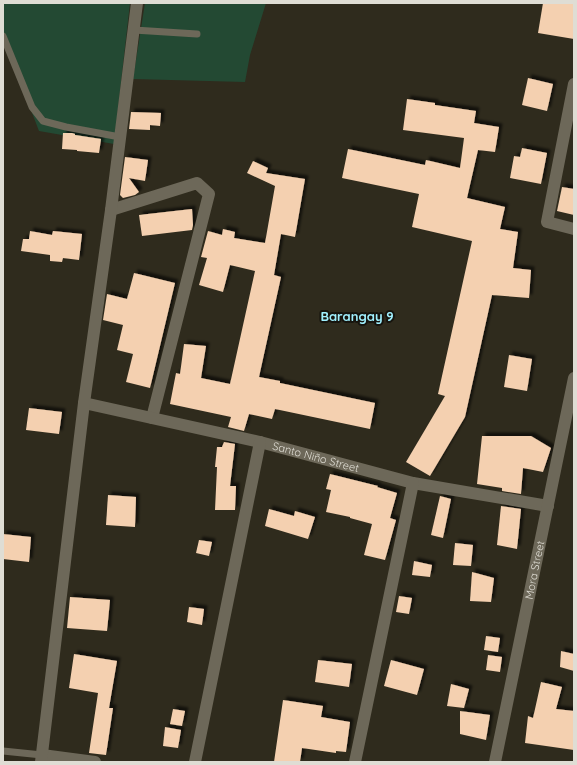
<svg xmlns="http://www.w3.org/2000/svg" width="577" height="765" font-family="Quicksand,sans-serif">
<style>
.green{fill:#234933}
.building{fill:#f4d0b0;filter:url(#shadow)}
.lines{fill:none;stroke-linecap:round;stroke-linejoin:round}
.lane{stroke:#6d6859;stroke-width:7}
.street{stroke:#6d6859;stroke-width:12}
.labels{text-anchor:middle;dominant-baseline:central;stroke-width:4;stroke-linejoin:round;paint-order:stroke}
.street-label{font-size:11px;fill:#dfddd4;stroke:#16140e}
.quarter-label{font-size:13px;font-weight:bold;fill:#a1f1ff;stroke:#16140e}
</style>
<defs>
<filter id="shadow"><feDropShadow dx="3.5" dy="-3.5" stdDeviation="1" flood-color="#0009"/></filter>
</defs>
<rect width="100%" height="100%" fill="#2f2b1d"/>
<g class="green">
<polygon points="3,3 130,3 114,144 39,131 8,50 3,40"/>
<polygon points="145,3 266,3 250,55 245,82 133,79"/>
</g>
<g class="building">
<polygon points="543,3 574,3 574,39 538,33"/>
<polygon points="528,78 553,84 547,111 522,105"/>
<polygon points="407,99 435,103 435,105 476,111 474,123 499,127 495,152 478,150 467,198 505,207 500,229 518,232 513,268 531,270 529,298 492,295 465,417 430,476 406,462 445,396 438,394 472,241 412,227 419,194 342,178 348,149 425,165 426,160 460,168 464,138 403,130"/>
<polygon points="131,112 161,113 160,126 150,125 150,130 129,129"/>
<polygon points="63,133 72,133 75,134 75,135 101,139 99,153 77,151 77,150 62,149"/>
<polygon points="522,148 547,153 541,184 510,178 514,156 520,157"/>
<polygon points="125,157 148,160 145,181 129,178 139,192 135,195 123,198 120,195"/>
<polygon points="253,161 268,168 266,173 305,179 295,237 281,234 274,275 281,277 259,377 280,381 280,383 375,403 370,429 275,409 272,419 249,414 244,431 228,427 231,417 170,404 176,373 180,374 184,344 206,346 201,378 230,384 255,271 230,265 223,292 199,285 207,258 201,257 208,231 222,235 223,229 235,232 234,238 265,243 275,186 247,173"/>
<polygon points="562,187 574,189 574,215 557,211"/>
<polygon points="192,209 193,225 192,230 142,236 139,215"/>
<polygon points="30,231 52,235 53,231 82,234 79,260 63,258 62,262 50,261 50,255 21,251 23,239 29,239"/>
<polygon points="134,273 175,283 150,388 126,382 133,354 117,350 123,325 103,320 107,294 127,299"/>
<polygon points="509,355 532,359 527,391 504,387"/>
<polygon points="29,408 62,412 59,434 26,430"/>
<polygon points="482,436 531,436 551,448 543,472 523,468 521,494 502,491 502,488 477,484"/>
<polygon points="224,442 235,444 230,486 236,486 235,510 215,510 217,467 215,467 217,447 222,447"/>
<polygon points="330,474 378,486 377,487 397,493 390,518 396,520 385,560 364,555 372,524 350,518 350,517 326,512 331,490 326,489"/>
<polygon points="108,495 136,497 135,527 106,525"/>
<polygon points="440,496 451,499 443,538 431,535"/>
<polygon points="501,506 521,509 517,549 497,545"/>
<polygon points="269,509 294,516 295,511 315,517 308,539 265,526"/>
<polygon points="3,534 31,537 29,562 3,559"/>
<polygon points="199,540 212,542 209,556 196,553"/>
<polygon points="455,543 473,545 471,566 453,565"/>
<polygon points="414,561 432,565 430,577 412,575"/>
<polygon points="472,572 494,578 491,602 470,601"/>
<polygon points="399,596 412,598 409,614 396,612"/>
<polygon points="70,597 110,600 107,631 67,628"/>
<polygon points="189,607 204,609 202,625 187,622"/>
<polygon points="486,636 500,638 498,652 484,650"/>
<polygon points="561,651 574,654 574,671 560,667"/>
<polygon points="74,654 117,661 109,708 113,708 106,755 89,753 98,693 69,688"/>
<polygon points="488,655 502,657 500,672 486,670"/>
<polygon points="318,660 352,664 349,687 315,682"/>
<polygon points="391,660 424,669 417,695 384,686"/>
<polygon points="541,682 562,687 556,709 574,711 574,750 525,743 528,716 533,718"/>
<polygon points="451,684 469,689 464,708 447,706"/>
<polygon points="283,700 323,706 321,717 350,722 346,752 336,751 336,753 302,748 300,762 274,762"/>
<polygon points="173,709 185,711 182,726 170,724"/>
<polygon points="460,711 490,715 486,740 460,734"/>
<polygon points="165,727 181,730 178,748 163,746"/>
</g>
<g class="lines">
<g class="lane">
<polyline points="134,30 197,34"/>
<polyline points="3,36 32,107 43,121 66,127 120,137"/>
<polyline points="3,751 42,755"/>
</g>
<g class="street">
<polyline points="574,84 547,222 574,229"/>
<polyline points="111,210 197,183 209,194 152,418"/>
<path id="s1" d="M84,403L260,442L413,483L548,506"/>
<polyline points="42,755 95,762"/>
<polyline points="41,762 84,403 111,210 137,3"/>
<polyline points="195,762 260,442"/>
<polyline points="355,762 413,483"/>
<path id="s2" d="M495,762L574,378"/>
</g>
</g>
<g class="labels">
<g class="street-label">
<text stroke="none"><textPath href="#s1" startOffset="238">Santo Niño Street</textPath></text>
<text stroke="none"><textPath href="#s2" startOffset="196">Mora Street</textPath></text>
</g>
<g class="quarter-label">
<text x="357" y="316">Barangay 9</text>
</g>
</g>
<rect width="577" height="765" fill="none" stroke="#dfddd4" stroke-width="8"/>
</svg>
